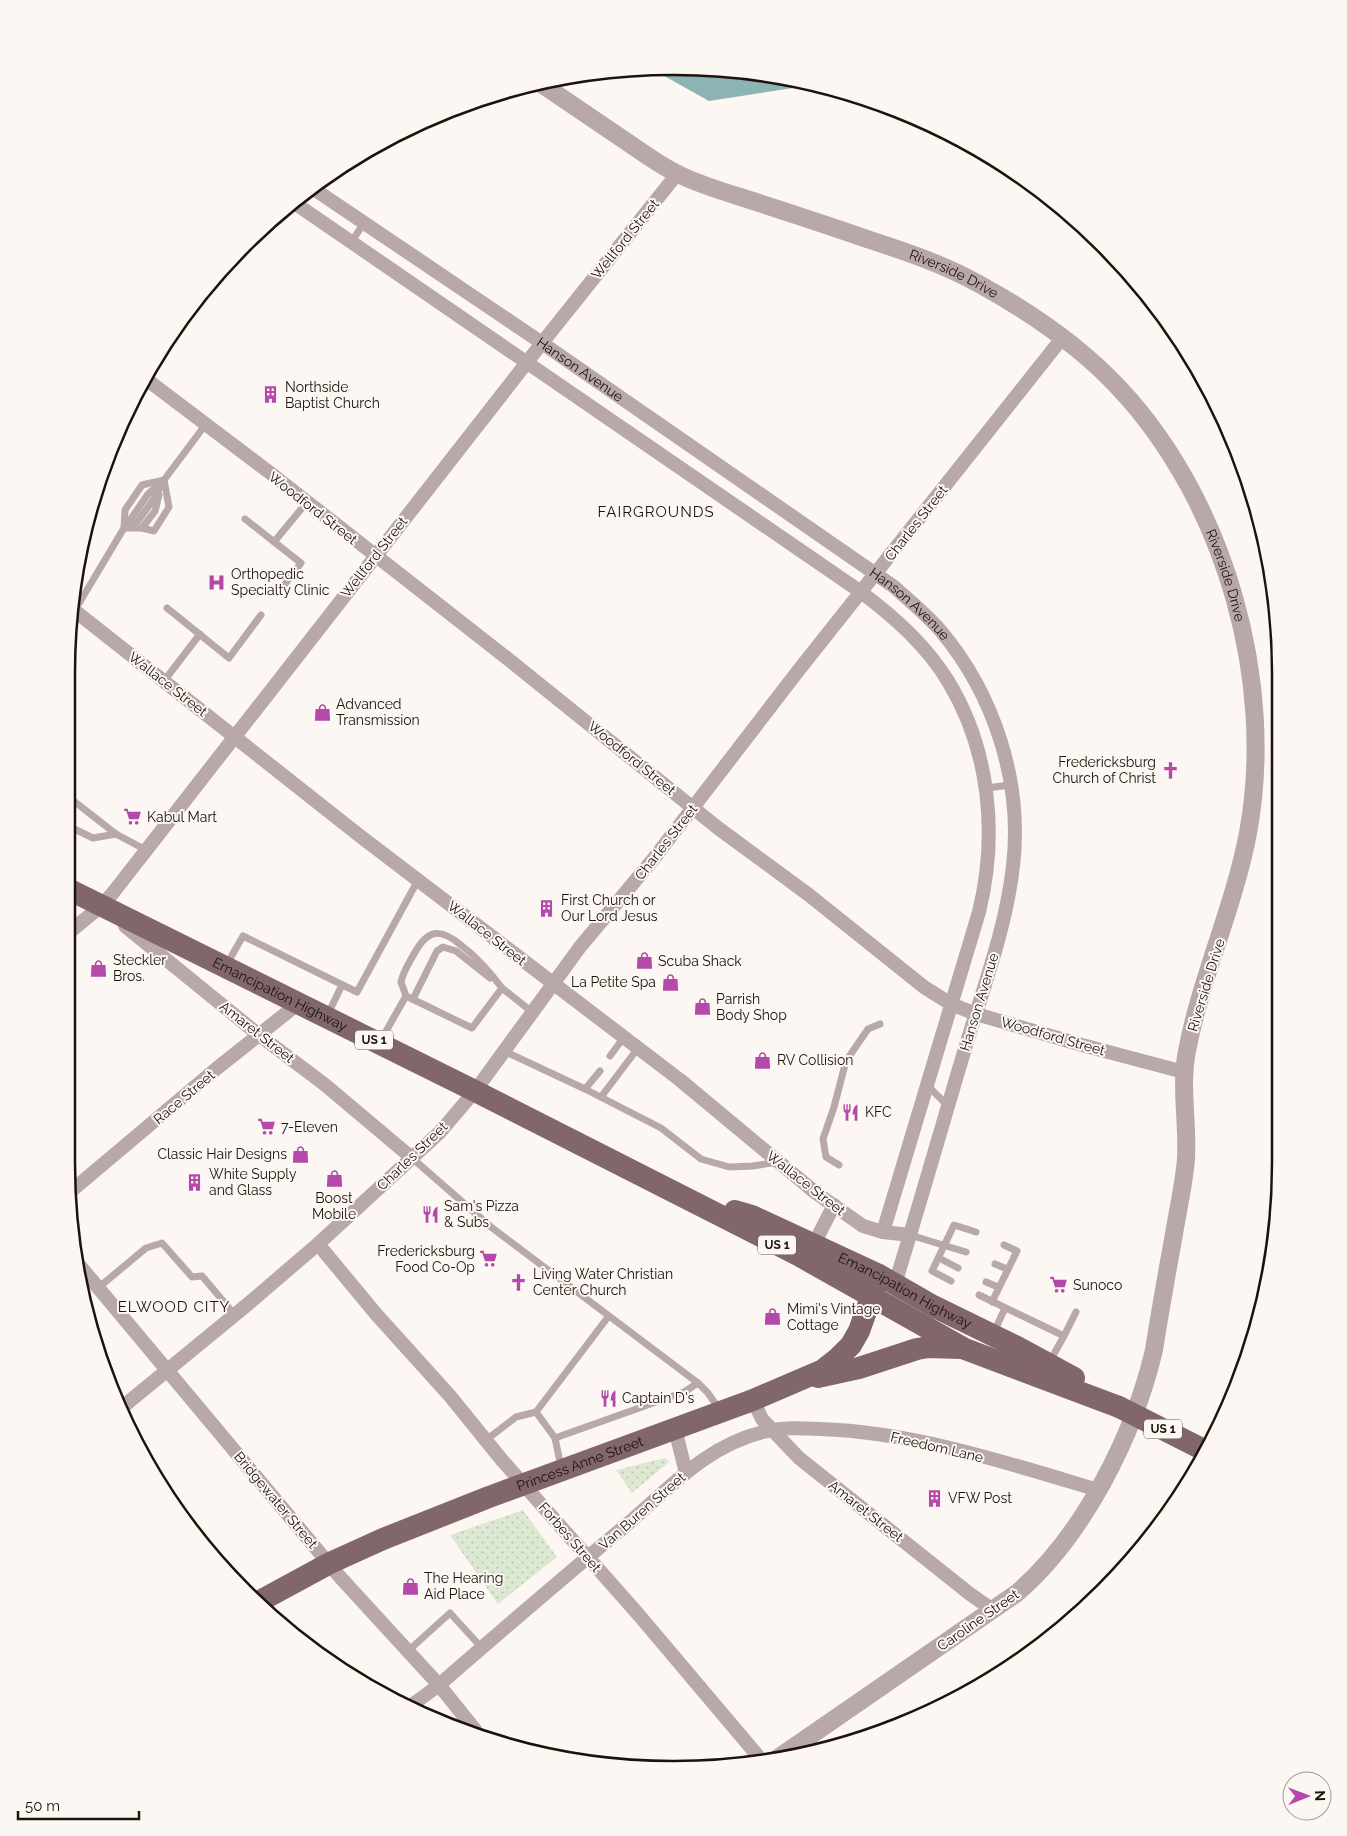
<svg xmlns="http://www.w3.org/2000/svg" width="1347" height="1836" font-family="Raleway,sans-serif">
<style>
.grass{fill:url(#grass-dots)}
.water{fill:#8db4b5}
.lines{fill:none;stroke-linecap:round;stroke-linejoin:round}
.service{stroke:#b8a8aa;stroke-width:7}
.minor{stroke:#b8a8aa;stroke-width:14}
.tertiary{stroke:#b8a8aa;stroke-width:18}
.primary{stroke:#82676a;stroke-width:22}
.primary-bridge{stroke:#82676a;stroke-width:22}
.labels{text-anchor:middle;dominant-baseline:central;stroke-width:4;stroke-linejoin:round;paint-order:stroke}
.shield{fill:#fcf7f2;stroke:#5f5750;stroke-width:1}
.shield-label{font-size:12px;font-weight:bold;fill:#1c130b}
.street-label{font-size:14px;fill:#1c130b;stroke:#fcf7f2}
.poi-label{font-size:14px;fill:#1c130b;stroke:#fcf7f2;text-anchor:start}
.neighbourhood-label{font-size:15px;letter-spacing:1px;fill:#1c130b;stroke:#fcf7f2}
.rim{fill:none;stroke:#1c130b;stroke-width:2.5}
</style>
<defs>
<pattern id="grass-dots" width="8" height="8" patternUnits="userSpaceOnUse" patternTransform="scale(1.25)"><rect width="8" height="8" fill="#dce8d1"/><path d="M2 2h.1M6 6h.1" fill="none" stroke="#bcc6b2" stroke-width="1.8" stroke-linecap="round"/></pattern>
</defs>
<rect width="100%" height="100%" fill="#fcf7f2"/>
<g class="grass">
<polygon points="665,1458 669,1462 632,1493 616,1470"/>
<polygon points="523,1510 557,1557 498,1604 450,1535"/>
</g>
<polygon class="water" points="650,68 752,71 812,85 709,101"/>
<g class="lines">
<g class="service">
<polyline points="352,241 364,223"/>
<polyline points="245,519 301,563 282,588"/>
<polyline points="126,526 148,494 160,484"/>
<polyline points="124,528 138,521 153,500 164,480 206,424"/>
<polyline points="125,528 142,528 155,511 159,495"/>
<polyline points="142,528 154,531 169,507 164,480"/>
<polyline points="274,542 307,502"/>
<polyline points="167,608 229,658 261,615"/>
<polyline points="75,610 124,528 125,510 142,485 164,480"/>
<polyline points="164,681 200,634"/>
<polyline points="986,788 1011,785"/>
<polyline points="66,795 116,834 146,850"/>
<polyline points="66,825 93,838 116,834"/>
<polyline points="227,964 243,936 357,992 418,880"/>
<path d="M406,996L401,982C403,972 409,963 414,954C428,928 441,928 462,946C478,958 490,972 502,988"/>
<polyline points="413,999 437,951 443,947 456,951 490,978"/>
<polyline points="328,1014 342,985"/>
<polyline points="381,1040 406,996 472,1028 502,988 532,1012"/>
<polyline points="504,1051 585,1089 600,1071"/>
<polyline points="610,1056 624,1037"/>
<polyline points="927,1085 948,1106"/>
<polyline points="585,1089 661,1128 701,1159 729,1167 753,1166 778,1162"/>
<polyline points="601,1097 638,1048"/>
<polyline points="412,1158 491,1227 698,1383 708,1393 719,1409"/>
<polyline points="839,1165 826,1157 823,1139 834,1107 846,1061 868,1029 880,1024"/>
<polyline points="910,1235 966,1252"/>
<polyline points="939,1258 958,1268"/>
<polyline points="995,1264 1007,1269"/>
<polyline points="951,1281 932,1271 954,1225 976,1232"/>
<polyline points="986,1282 998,1287"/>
<polyline points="98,1288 146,1248 162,1243 192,1277 202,1276 235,1315"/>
<polyline points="979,1295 1064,1336 1050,1361"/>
<polyline points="992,1302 1017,1251 1004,1245"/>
<polyline points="994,1332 1005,1308"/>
<polyline points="1064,1336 1076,1312"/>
<polyline points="536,1412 555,1438 561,1467"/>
<polyline points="555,1438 684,1392 698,1383"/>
<polyline points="486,1440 516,1417 536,1412 608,1317"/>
<polyline points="408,1651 450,1613 482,1648"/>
</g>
<g class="minor">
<path id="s1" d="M311,187L542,343L893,586C909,600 926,614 940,630C994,694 1023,782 1013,866C1006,929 982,991 964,1052C941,1129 919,1207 895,1284"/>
<path d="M293,202L861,592C894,617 926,645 948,681C990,750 998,835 979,912L883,1232"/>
<polyline points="146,379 269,472 508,659 718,828 809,895 924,987 951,1004 976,1014 1082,1045 1184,1072"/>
<polyline points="75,611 360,836 680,1080 816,1193 863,1226 883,1232 910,1235"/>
<polyline points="125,926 259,1035 324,1084 412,1158"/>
<polyline points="66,935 101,906 112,894 542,343 677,174"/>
<polyline points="70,1192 216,1069 299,1003"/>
<polyline points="318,1244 376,1314 450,1396 501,1459 638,1614 763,1762"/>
<polyline points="814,1244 834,1205"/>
<polyline points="80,1266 340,1577 439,1685 476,1731"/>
<polyline points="753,1400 762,1419 799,1458 970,1594 993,1610"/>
<polyline points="120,1409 248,1304 318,1244 440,1132 475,1091 580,947 655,857 798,671 1063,337"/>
<polyline points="675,1429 686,1473"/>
<path d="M408,1708L439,1685C500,1632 561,1579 624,1527C668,1490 705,1446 763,1432C782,1427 801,1428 820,1429C914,1432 1008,1463 1098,1490"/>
</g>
<path class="tertiary" id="s2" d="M540,83C570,103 600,124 630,144C646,155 662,167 680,175C705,187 732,194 759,203C796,215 833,227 870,240C907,252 945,265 979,284C1030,312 1080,346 1120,389C1225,502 1276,681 1248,833C1234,907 1201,977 1187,1051C1180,1086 1188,1123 1186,1159C1184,1184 1178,1209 1174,1234C1167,1273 1160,1311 1154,1350C1134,1435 1084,1535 1017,1593L778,1758"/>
<g class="primary">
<path id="s3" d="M66,888L475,1091L798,1255L965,1349L1119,1407"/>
<path id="s4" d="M735,1211L752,1216L879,1275L933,1306L1017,1347L1074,1378"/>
<polyline points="818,1377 859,1368 917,1349 929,1347 959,1348"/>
<path id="s5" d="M258,1602L330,1563L383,1539L489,1497L753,1400L823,1370L837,1359L851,1345L859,1331L879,1275"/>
</g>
<polyline class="primary-bridge" points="1119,1407 1206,1451"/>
</g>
<defs>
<symbol id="building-bare" viewBox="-9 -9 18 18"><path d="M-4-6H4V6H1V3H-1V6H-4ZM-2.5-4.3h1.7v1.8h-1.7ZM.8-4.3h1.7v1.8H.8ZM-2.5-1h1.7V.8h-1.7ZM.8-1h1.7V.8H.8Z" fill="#b449a9" stroke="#fcf7f2" stroke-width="2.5" paint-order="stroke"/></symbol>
<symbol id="hospital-bare" viewBox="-9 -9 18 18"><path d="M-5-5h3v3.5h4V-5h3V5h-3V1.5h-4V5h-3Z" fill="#b449a9" stroke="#fcf7f2" stroke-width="2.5" paint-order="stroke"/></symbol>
<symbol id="shop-bare" viewBox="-9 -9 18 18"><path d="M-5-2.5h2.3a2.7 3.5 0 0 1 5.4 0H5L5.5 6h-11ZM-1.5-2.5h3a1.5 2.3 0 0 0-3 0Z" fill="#b449a9" stroke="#fcf7f2" stroke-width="2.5" paint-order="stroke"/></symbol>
<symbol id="church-bare" viewBox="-9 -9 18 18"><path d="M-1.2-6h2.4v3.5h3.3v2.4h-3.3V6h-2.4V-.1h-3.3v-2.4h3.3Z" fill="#b449a9" stroke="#fcf7f2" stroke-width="2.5" paint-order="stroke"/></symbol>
<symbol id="supermarket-bare" viewBox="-9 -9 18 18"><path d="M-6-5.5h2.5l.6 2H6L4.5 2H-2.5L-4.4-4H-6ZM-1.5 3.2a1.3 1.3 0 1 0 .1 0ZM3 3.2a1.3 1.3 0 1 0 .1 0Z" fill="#b449a9" stroke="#fcf7f2" stroke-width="2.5" paint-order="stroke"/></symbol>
<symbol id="restaurant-bare" viewBox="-9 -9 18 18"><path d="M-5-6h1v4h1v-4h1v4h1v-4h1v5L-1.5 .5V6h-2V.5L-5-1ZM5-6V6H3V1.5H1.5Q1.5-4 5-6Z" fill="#b449a9" stroke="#fcf7f2" stroke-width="2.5" paint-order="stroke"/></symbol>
</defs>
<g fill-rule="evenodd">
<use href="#building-bare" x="258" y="382" width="25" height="25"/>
<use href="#hospital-bare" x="204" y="570" width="25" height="25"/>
<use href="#shop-bare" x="310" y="700" width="25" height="25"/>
<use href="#church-bare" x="1158" y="758" width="25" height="25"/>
<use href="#supermarket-bare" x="120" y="804" width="25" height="25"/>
<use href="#building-bare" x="534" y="896" width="25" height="25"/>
<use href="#shop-bare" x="632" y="948" width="25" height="25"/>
<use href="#shop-bare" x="86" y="956" width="25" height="25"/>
<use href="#shop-bare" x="658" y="970" width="25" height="25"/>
<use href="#shop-bare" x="690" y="994" width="25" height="25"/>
<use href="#shop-bare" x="750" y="1048" width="25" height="25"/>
<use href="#restaurant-bare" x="838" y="1100" width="25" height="25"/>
<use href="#supermarket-bare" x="254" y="1114" width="25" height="25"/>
<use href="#shop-bare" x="288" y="1142" width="25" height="25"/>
<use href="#shop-bare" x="322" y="1166" width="25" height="25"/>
<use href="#building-bare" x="182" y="1170" width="25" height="25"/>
<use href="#restaurant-bare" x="418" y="1202" width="25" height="25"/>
<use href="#supermarket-bare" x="476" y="1246" width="25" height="25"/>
<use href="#church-bare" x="506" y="1270" width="25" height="25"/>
<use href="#supermarket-bare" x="1046" y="1272" width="25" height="25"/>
<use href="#shop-bare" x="760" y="1304" width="25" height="25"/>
<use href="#restaurant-bare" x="596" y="1386" width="25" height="25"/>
<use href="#building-bare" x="922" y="1486" width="25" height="25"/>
<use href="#shop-bare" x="398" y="1574" width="25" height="25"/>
</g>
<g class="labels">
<g class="shield">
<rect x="355" y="1030.5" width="38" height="19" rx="4"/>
<rect x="758" y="1235.5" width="38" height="19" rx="4"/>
<rect x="1144" y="1419.5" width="38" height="19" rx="4"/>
</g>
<g class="shield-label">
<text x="374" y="1040">US 1</text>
<text x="777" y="1245">US 1</text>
<text x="1163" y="1429">US 1</text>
</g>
<g class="street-label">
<text transform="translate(625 239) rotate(-51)">Wellford Street</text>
<text stroke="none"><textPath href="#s2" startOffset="459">Riverside Drive</textPath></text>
<text stroke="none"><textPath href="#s1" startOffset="325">Hanson Avenue</textPath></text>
<text transform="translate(313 508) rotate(38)">Woodford Street</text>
<text transform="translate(916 523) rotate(-52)">Charles Street</text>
<text transform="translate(374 557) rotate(-52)">Wellford Street</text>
<text stroke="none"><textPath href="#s2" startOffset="879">Riverside Drive</textPath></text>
<text stroke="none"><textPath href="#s1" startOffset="730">Hanson Avenue</textPath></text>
<text transform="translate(168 684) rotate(38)">Wallace Street</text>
<text transform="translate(632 758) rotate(39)">Woodford Street</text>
<text transform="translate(666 842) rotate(-52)">Charles Street</text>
<text transform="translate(487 933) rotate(38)">Wallace Street</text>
<text transform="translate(1206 985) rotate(-73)">Riverside Drive</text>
<text stroke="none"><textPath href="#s3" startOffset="239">Emancipation Highway</textPath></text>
<text transform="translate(979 1002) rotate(-73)">Hanson Avenue</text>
<text transform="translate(257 1032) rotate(38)">Amaret Street</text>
<text transform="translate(1053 1036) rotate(16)">Woodford Street</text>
<text transform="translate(184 1097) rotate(-40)">Race Street</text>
<text transform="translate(412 1156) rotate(-44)">Charles Street</text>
<text transform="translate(806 1183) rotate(38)">Wallace Street</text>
<text stroke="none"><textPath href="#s4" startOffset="188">Emancipation Highway</textPath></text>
<text transform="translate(937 1447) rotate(13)">Freedom Lane</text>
<text stroke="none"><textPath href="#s5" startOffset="351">Princess Anne Street</textPath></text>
<text transform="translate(276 1500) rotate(50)">Bridgewater Street</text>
<text transform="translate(642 1511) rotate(-41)">Van Buren Street</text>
<text transform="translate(866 1511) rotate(38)">Amaret Street</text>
<text transform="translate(570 1537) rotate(49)">Forbes Street</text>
<text transform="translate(978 1620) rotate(-35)">Caroline Street</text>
</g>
<g class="poi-label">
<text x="285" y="387">Northside<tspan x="285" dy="16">Baptist Church</tspan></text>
<text x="231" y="574">Orthopedic<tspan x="231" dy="16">Specialty Clinic</tspan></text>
<text x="336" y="704">Advanced<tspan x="336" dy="16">Transmission</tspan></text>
<text x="1156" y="762" text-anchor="end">Fredericksburg<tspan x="1156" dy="16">Church of Christ</tspan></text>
<text x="147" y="817">Kabul Mart</text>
<text x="561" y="900">First Church or<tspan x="561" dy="16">Our Lord Jesus</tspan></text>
<text x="113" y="960">Steckler<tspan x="113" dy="16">Bros.</tspan></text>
<text x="658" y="961">Scuba Shack</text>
<text x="656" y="982" text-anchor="end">La Petite Spa</text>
<text x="716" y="999">Parrish<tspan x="716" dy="16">Body Shop</tspan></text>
<text x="777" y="1060">RV Collision</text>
<text x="865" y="1112">KFC</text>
<text x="281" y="1127">7-Eleven</text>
<text x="287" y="1154" text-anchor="end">Classic Hair Designs</text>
<text x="209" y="1174">White Supply<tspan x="209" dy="16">and Glass</tspan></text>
<text x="334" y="1198" text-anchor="middle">Boost<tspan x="334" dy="16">Mobile</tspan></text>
<text x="444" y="1206">Sam's Pizza<tspan x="444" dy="16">&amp; Subs</tspan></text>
<text x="475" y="1251" text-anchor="end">Fredericksburg<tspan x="475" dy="16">Food Co-Op</tspan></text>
<text x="533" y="1274">Living Water Christian<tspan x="533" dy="16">Center Church</tspan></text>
<text x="1073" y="1285">Sunoco</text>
<text x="787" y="1309">Mimi's Vintage<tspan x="787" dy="16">Cottage</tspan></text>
<text x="622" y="1398">Captain D's</text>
<text x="948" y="1498">VFW Post</text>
<text x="424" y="1578">The Hearing<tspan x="424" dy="16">Aid Place</tspan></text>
</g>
<g class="neighbourhood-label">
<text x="656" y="512">FAIRGROUNDS</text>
<text x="174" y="1307">ELWOOD CITY</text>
</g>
</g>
<path d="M0 0H1347V1836H0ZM673 75H674A598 598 0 0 1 1272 673V1163A598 598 0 0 1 674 1761H673A598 598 0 0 1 75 1163V673A598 598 0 0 1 673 75Z" fill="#fcf7f2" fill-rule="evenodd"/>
<path class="rim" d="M673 75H674A598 598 0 0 1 1272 673V1163A598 598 0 0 1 674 1761H673A598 598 0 0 1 75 1163V673A598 598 0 0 1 673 75Z"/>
<g transform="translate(1307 1796) rotate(89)"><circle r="24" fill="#fcf7f2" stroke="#a29c96"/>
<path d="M0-4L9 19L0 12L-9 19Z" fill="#b449a9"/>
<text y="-8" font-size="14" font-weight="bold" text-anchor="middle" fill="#1c130b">N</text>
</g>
<path d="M18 1811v8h121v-8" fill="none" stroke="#1c130b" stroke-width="2.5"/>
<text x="25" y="1811" font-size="15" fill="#1c130b" stroke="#fcf7f2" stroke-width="4" paint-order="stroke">50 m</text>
</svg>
